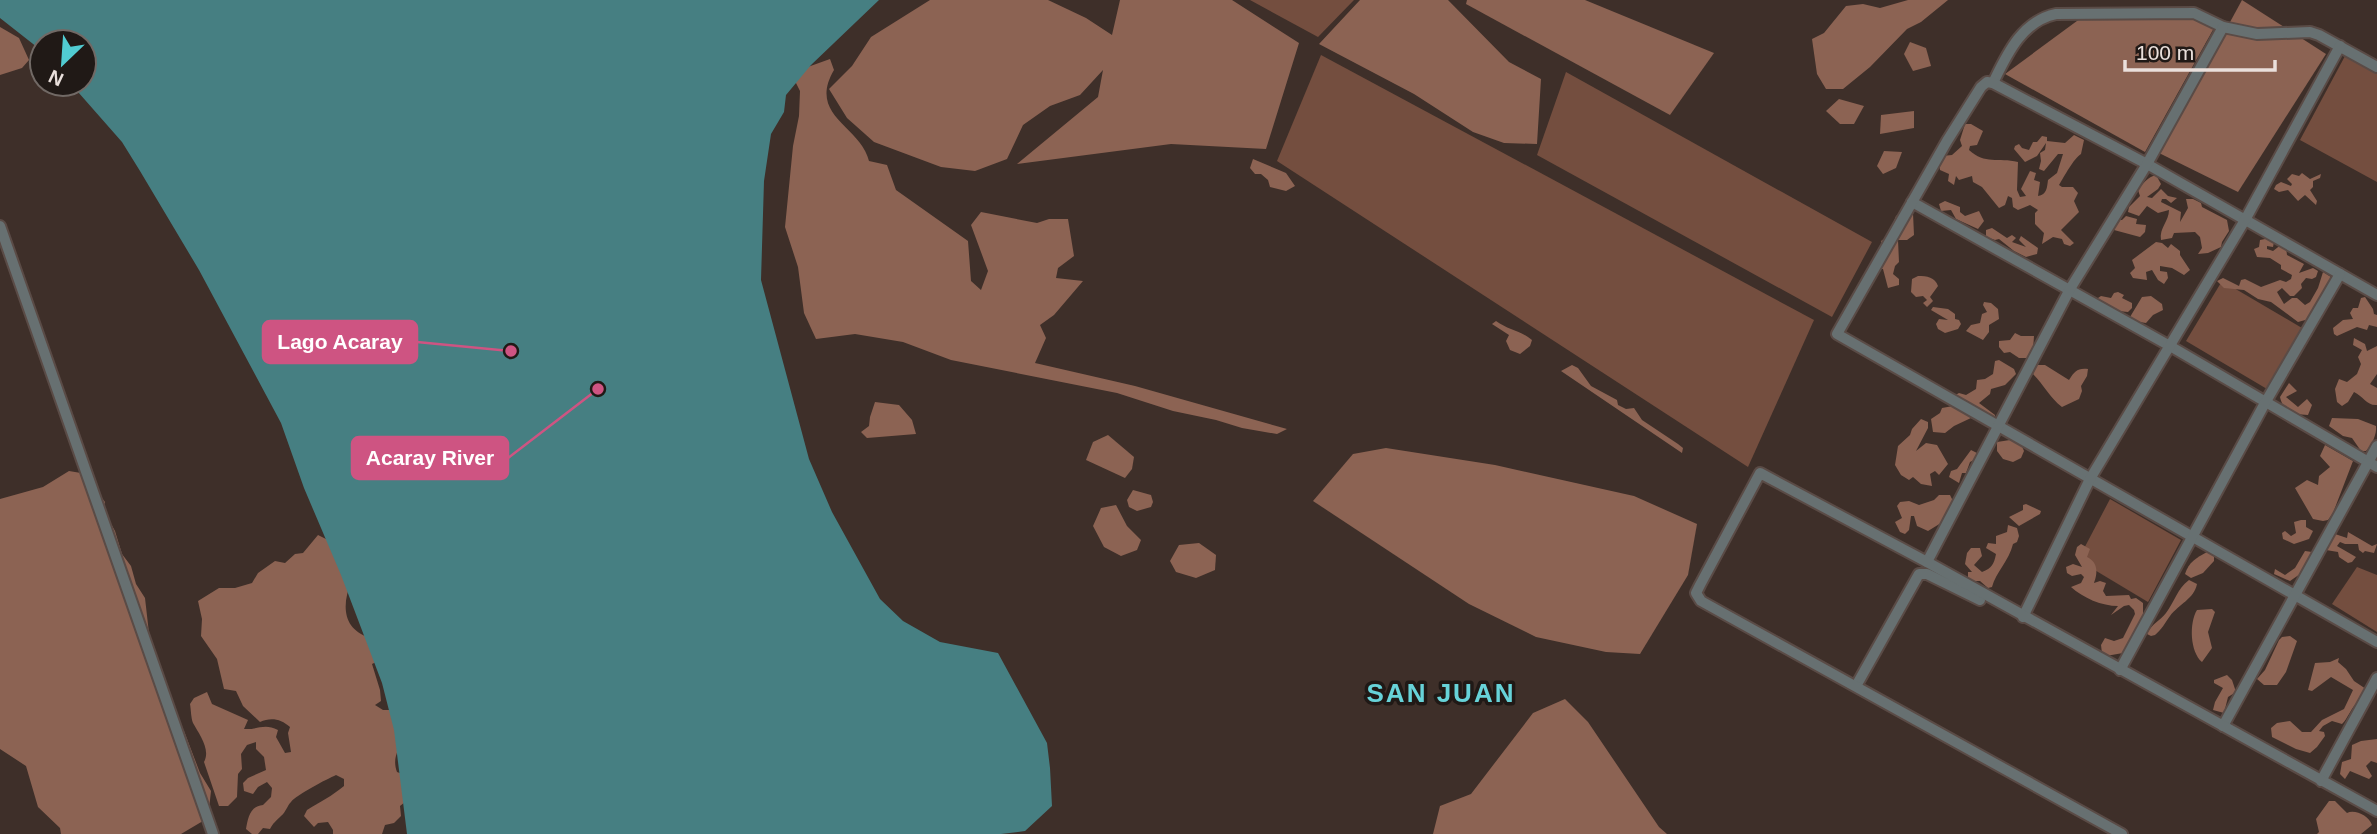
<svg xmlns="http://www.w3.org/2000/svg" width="2377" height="834" font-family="Helvetica,sans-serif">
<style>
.green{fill:#744e3f}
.forest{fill:#8c6353}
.water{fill:#467f82}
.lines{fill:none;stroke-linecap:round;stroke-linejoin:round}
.minor-casing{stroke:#5a4b46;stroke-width:14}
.minor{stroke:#677071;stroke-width:10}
.labels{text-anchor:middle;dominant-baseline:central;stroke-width:7;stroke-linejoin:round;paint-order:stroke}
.district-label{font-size:26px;font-weight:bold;letter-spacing:2px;fill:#67d3d9;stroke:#201916}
.leader{fill:none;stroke:#ce5482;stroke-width:2.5}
.callout-dot{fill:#ce5482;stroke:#201916;stroke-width:2.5}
.callout{fill:#ce5482;stroke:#ce5482;stroke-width:2.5}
.callout-label{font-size:21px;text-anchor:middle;font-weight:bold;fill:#fff}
</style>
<rect width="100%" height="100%" fill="#3e2f29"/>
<g class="green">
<polygon points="1250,0 1354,0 1318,37"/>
<polygon points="1321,55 1814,320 1748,467 1277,161"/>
<polygon points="2345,56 2377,74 2377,182 2300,140"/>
<polygon points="1566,72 1872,242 1832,317 1537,155"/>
<polygon points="2222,281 2302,328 2267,389 2186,341"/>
<polygon points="2110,499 2181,540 2148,602 2078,560"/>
<polygon points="2357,567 2377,575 2377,632 2332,604"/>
</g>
<g class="forest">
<polygon points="930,0 1048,0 1086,18 1112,35 1120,0 1232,0 1299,43 1266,149 1171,144 1017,164 1098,97 1103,70 1080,95 1050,106 1023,125 1007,159 975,171 941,167 874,142 847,118 829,89 852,66 871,37"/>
<polygon points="1360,0 1448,0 1509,62 1541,79 1537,144 1504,143 1473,132 1414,94 1319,44"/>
<polygon points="1467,0 1585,0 1714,53 1670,115 1466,4"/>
<polygon points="1908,0 1948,0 1921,22 1907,29 1870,67 1843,89 1826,89 1817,74 1812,39 1824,33 1846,6 1863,4 1880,8"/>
<polygon points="2242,0 2326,54 2238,192 2159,153"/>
<polygon points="2215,17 2219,19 2145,152 2005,74 2081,18"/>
<polygon points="0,27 19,38 29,60 22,68 0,75"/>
<polygon points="1910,42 1926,48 1931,66 1913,71 1904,54"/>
<path d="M830,59L834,70C807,116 861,126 869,161L887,165L896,190L968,241L971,281L981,290L988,271L971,225L981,212L1037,223L1049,219H1068L1074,256L1058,268L1056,278L1083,281L1054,315L1040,325L1046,338L1035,363L1135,386L1287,429L1277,434L1242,428L1216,420L1173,411L1117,393L951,360L903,342L855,334L816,339L804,313L798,267L785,227L793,146L799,116L800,91L794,79L805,68Z"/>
<polygon points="1839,99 1864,106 1854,124 1840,124 1826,111"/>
<polygon points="1914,111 1914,128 1880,134 1881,115"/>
<path d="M1965,124H1971L1983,131L1977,145L1970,146L1969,150C1985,165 1998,157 2018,162L2017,190L2020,197L2026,196L2021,189L2030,171L2036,173L2034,180L2040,182L2038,196C2047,195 2047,187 2048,180L2057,173L2063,154H2058L2044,171L2039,169L2041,161L2040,153L2045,150L2046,143L2037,156L2025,162L2014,149L2015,146L2019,144L2022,148L2029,150L2033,142H2037L2042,136L2047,137V141L2065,143L2074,135L2084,140L2081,154C2074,158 2064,177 2059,185L2062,187H2073L2078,193L2074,201L2079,212L2061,230L2074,243L2070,246L2064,244L2062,239L2053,237L2042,244L2044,233L2035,224V213L2038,210L2030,205L2018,210L2013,207L2012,198L2008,196L2005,205L1999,208L1982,187L1973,182L1972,176L1959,180L1956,176L1954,185L1948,181L1949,174L1940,170L1939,164L1942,156L1952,155L1962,146L1960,140Z"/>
<polygon points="1884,151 1902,152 1896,168 1883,174 1877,166"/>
<polygon points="1253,159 1286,173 1295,186 1286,191 1270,187 1268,180 1261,174 1255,174 1250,168"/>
<polygon points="2302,173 2310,179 2321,174 2320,178 2313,181 2313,187 2310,190 2317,201 2316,205 2305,195 2298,201 2288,190 2279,192 2274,189 2276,185 2281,182 2291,186 2292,184 2287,179 2292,174 2299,176"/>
<path d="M2156,175L2161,184L2158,189L2147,197L2152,198L2161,189L2168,196L2177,198L2171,203L2166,199H2162L2161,202L2181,212L2180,222L2188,208L2186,199H2193L2201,203L2202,207L2227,220L2229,231L2222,242L2221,247L2208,253L2198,254L2202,248L2200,237L2195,232L2174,233L2172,238L2161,240C2159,228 2169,221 2169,210L2158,213L2147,206L2139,216L2128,212L2129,207L2140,196L2138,190C2142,184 2148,177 2156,175Z"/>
<polygon points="1945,201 1960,207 1960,212 1965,216 1979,211 1984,221 1978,229 1956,219 1951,210 1941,211 1939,204"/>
<polygon points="1909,207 1913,213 1914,235 1907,240 1898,240 1899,262 1895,266 1893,274 1899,279 1899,285 1888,288 1883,269 1878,269 1883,249 1881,241 1888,236 1896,216"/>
<polygon points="2126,216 2137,219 2136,224 2146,225 2145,232 2140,237 2114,230 2119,220 2122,220"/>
<polygon points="1992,228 2007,238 2012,235 2016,238 2012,242 2026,247 2019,240 2021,236 2038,248 2037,254 2026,257 2014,251 1999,239 1995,240 1986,237 1986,230"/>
<polygon points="2270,238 2274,242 2273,247 2267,246 2267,249 2273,251 2282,244 2286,247 2287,255 2304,264 2299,273 2313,268 2318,271 2316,277 2312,279 2306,278 2301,284 2302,288 2294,296 2290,296 2282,288 2277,292 2284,304 2292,298 2297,298 2305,305 2310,302 2318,288 2323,272 2331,277 2324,294 2315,304 2316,307 2309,319 2298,322 2271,302 2258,299 2244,290 2224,288 2217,281 2223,278 2239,286 2241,280 2245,279 2261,287 2280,280 2286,282 2291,279 2292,275 2281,269 2281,265 2270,258 2257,257 2254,249 2259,247 2260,240"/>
<polygon points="2156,242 2162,243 2168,248 2171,244 2180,251 2180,255 2190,270 2184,275 2172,268 2160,266 2160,271 2167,272 2168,278 2164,284 2158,280 2152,270 2146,272 2147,280 2133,278 2130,273 2135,268 2132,260"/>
<path d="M1918,276C1927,276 1935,277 1938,286L1930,297L1933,301L1927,307L1923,303L1927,300L1923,296L1916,297L1911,292L1912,279Z"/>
<polygon points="2118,292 2124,295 2122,298 2132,303 2132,308 2128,312 2118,311 2095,300 2101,296 2111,298 2114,293"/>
<polygon points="2151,296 2162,304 2163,310 2153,315 2146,323 2133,321 2130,317 2142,297"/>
<polygon points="2365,297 2373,309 2374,314 2377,315 2377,327 2369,325 2367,330 2357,327 2337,336 2334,334 2333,328 2343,320 2353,319 2350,313 2353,308 2358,308 2361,298"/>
<polygon points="1984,302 1991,303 1998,309 1999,319 1989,325 1989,332 1983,340 1966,331 1971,325 1980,323 1982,314 1987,312 1983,305"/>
<polygon points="1933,307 1948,309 1955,314 1955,319 1959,320 1961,324 1958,329 1945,333 1938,329 1936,324 1939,319 1948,320 1931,310"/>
<path d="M1496,321C1508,330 1520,330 1532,340L1530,346L1520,354L1510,350L1506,341L1509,335L1492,324Z"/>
<polygon points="2015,333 2021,336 2034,336 2033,350 2027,358 2019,358 2010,352 2004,353 1999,347 1999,341 2010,340"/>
<path d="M2354,338L2365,344L2367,351L2377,346V374L2370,384L2377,388V405C2367,406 2363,396 2354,392L2348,402L2342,406L2337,402L2335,389L2339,379L2347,382L2357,374L2361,364L2358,357L2362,350L2353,345Z"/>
<polygon points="1999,360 2014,369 2016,374 2005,385 1991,389 1990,394 1979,403 1995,415 1995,422 1987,425 1971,418 1954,426 1945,433 1933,432 1931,419 1940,413 1942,408 1953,406 1952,397 1959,393 1966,395 1976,389 1977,380 1985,379 1993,374 1995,361"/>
<polygon points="1572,365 1578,368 1591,386 1617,400 1618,405 1626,409 1634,408 1642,420 1678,444 1683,448 1682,453 1561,371"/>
<path d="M2037,365H2045L2069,380C2075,371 2077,368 2088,369L2087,376L2081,386L2082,391L2079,399L2062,407C2050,398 2044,385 2033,374Z"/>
<path d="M2289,383L2297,391L2286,397L2298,407L2307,399L2312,405L2308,415C2295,415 2283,412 2280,397Z"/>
<polygon points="875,402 899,405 912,420 916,434 867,438 861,432 869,426 870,417"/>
<path d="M2332,418L2358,419L2376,426C2377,434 2372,445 2366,451H2361L2352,438L2343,436L2329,426Z"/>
<polygon points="1921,419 1928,422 1928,428 1916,451 1926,443 1937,445 1948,464 1939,475 1935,471 1930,474 1932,486 1921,484 1913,477 1909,480 1901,475 1895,465 1898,446 1910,435 1912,429"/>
<polygon points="1108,435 1134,457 1132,469 1125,478 1086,460 1093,442"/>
<polygon points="2010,440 2021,444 2024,451 2021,458 2013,462 2003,459 1997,451 1997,442"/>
<polygon points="2325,445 2353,461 2333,513 2328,520 2323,521 2313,519 2295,488 2307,480 2318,485 2319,476 2330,467 2320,456"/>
<polygon points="1386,448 1495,465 1634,496 1697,524 1688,575 1640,654 1606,652 1536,637 1469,604 1313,501 1353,454"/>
<polygon points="1971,450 1977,453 1976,459 1970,462 1966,473 1962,473 1959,483 1949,477 1951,471 1957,469"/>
<polygon points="69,471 87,474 92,485 105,502 103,509 115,531 122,554 131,566 136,584 145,598 150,642 166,682 167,705 184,731 200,773 211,791 208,818 181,834 61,834 60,828 38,807 26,766 0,749 0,499 43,487"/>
<polygon points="1133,490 1151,495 1153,502 1151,507 1137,511 1129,507 1127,500"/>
<polygon points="1939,495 1950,495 1953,501 1941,523 1928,531 1917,526 1914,516 1911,516 1909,530 1905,534 1900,532 1895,522 1902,518 1897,506 1900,502 1909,501 1919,505 1934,500"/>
<polygon points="2026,504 2041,511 2040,514 2019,526 2009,517 2023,510 2023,505"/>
<polygon points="1116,505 1127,526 1141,540 1137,550 1121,556 1104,547 1093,526 1101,508"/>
<polygon points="2301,520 2306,520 2306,527 2313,531 2309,539 2294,544 2283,539 2282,533 2285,531 2291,536 2296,533 2294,522"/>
<path d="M2008,525L2017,528L2019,536L2017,542L2013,544C2009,561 1996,572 1992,587L1988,588L1980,581H1973L1968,578V572H1972L1965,564L1967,553L1971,548H1980L1982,556L1974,565L1982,572C1992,568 1994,564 1996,554L1986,548L1988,543L1996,544V536L2007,532Z"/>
<polygon points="2348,532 2372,546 2377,544 2374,553 2365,551 2363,553 2359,550 2358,544 2345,544 2340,542 2337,546 2356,557 2352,562 2348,563 2339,557 2338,552 2326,550 2325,546 2331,543 2332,533 2347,538"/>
<path d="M318,535L332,542L351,582C342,605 342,629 370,638L378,661L372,664L380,690L381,701L375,705L383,710H393L405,738C398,750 392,758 397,772L405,775L410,798L400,806L401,816L394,823L385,825L382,834H333V830L328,822L318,823L314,827L304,816L307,810C320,802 332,796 344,786V779L336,775C327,779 296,795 291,802C287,806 286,812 281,816C276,821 273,823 270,829L263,828L258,834H252L246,829C248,818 250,806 263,805L271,797L272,788L267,782L258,787L253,794L244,791L243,783L248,778L266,770L264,757L256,749V742L247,745L241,754L242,769L238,774L237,797L228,806H219L204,762C211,749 199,734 193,723C191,718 191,710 190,704L194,698L207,692L212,704L248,720L244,729C258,730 264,723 278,730L276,737L285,753L291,752L288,733L290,727C281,719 271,717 260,722L243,706L236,691L224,689L217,659L201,636L202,619L198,601L219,588H235L252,583L258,573L275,561L285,563L295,554L303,553Z"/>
<polygon points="1199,543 1216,555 1215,570 1196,578 1176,572 1170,561 1179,545"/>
<path d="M2081,544L2090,549L2087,557C2098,562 2098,573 2094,583L2100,581L2106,583L2103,591L2106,596L2129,595L2131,599L2136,598L2143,603V620L2123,653L2106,656L2102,653L2101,645L2105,638L2114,641L2123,638L2135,614L2134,610L2129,605L2124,606L2111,615L2118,606C2102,606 2083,598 2071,587L2081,583L2084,577L2081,574L2072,576L2067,573L2066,567L2073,564L2082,567L2075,555L2077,547Z"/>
<polygon points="2305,551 2312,552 2303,572 2290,581 2274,574 2275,569 2285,575 2295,568"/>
<path d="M2207,552L2214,556V561L2203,573L2191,578L2185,574C2189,562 2196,558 2207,552Z"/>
<path d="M2189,580L2197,584C2194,599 2179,604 2170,616C2165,623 2162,629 2155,635L2151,636L2147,634C2151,624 2160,621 2166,613C2175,601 2177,589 2189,580Z"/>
<path d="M2212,609L2215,612L2208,632L2212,648L2202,662C2190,652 2189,623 2197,610Z"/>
<polygon points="2290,636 2297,641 2286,672 2277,685 2264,685 2257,679 2265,670 2279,640 2282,637"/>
<path d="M2339,658L2338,662L2346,669L2354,681L2369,691C2365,697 2361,698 2356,704C2350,710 2348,718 2342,724L2332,721L2323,726L2319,731L2324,732L2325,736L2317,747L2310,753L2296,749L2272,737L2271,728L2277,723L2290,721L2302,732H2311L2322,720L2344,709L2353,690L2331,677L2312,691L2308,690L2315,663L2330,662Z"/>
<polygon points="2227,675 2232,680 2236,692 2228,697 2224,713 2213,710 2215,702 2223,688 2214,683 2214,680"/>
<polygon points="1565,699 1588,722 1659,827 1667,834 1433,834 1440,806 1471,794 1533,713"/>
<polygon points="2377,739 2377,763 2371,761 2366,766 2372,776 2369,779 2350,771 2345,779 2340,774 2342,762 2351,759 2352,745 2361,741"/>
<path d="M2329,801H2335L2347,813C2355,809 2369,816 2372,825L2361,834H2317L2319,832L2316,819Z"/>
</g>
<polygon class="water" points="0,0 879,0 811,65 786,95 784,112 771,134 764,181 761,280 809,459 832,512 880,599 903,621 940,642 998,653 1047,743 1050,768 1052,806 1025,831 1001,834 407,834 394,730 382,683 341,575 304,488 281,423 199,270 140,171 122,142 71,84 84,84 84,42 42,42 42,51 0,18"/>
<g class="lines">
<defs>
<g id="minor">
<path d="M1993,83C2007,54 2022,21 2056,14L2194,13L2223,27L2257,34L2310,32L2319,35L2377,67"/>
<polyline points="1912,202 2170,346 2377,467"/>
<polyline points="0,226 213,834"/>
<polyline points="2377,295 2147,164 1993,83 1987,82 1981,87 1947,141 1837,334 2377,642"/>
<polyline points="1927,562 2070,289 2147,164 2223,27"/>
<polyline points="2023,617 2090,479 2245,220 2340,46"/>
<polyline points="2120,670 2265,403 2340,274"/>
<polyline points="1856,686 1919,574 1927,574 1980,600"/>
<polyline points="2223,726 2377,446"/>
<polyline points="2321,781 2377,678"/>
<polyline points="2122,834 1701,601 1696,593 1700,585 1760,473 1927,562 2377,811"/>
</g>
</defs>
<use href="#minor" class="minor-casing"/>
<use href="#minor" class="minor"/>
</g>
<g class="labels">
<g class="district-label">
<text x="1441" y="693">SAN JUAN</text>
</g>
</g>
<path class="leader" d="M511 351L417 342M598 389L508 458"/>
<g class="callout-dot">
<circle cx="511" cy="351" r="7"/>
<circle cx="598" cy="389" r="7"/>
</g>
<g class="callout">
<rect x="263" y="321" width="154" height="42" rx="7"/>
<rect x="352" y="437" width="156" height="42" rx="7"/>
</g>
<g class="callout-label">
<text x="340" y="349">Lago Acaray</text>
<text x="430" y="465">Acaray River</text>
</g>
<g transform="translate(63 63) rotate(205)"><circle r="33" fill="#201916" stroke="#716965" stroke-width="2"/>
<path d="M0-5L12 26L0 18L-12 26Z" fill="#51ccd2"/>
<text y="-10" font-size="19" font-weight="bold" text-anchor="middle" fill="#eae0dc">N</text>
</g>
<path d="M2125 60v10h150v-10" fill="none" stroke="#eae0dc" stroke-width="3.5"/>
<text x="2136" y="60" font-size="21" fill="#eae0dc" stroke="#201916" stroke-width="5" paint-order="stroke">100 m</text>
</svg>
